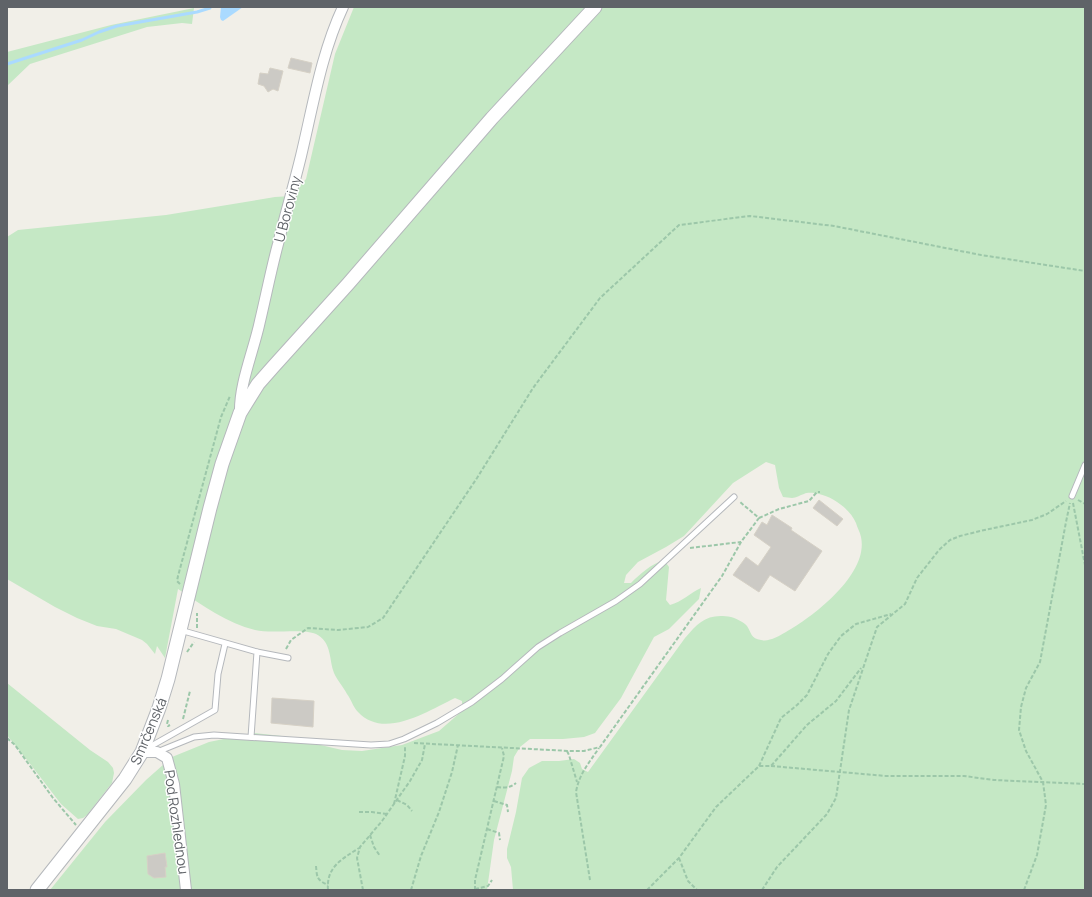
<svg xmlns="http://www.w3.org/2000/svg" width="1092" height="897" font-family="Manrope,sans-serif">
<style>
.green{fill:#c5e8c5}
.water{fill:#aadaff}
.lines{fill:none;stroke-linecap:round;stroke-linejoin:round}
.stream{stroke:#aadaff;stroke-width:3}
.building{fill:#cccac5;stroke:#d6d1c6}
.service-casing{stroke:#b5b8bc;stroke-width:7}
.minor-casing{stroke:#b5b8bc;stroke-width:12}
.tertiary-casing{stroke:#b5b8bc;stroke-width:15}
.path{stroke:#9cc7a9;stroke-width:2;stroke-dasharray:4 2;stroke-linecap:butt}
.service{stroke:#fff;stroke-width:5}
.minor{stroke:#fff;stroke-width:10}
.tertiary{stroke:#fff;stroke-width:13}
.labels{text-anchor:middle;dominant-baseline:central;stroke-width:3;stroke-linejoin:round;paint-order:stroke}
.street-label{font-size:14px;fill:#5f6368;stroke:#fff}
</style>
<rect width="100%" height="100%" fill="#f1efe8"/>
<g class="green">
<path d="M354,7H1085V890H513L511,867L507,858V849L516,812L522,778L529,768L542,761H559L574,759L580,763L582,769L588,772L685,638C699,622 707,613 731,617C735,618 744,622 747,626C751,632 751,639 761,640C769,642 779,636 786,632C814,616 869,574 861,537C860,532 857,527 856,523C850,509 833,497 819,494C814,493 808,492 804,494C800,495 796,498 792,498C789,498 786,497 783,497L779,488L775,465L766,462L733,483L684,536L666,547L638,562L626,575L624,583H631C641,573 650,565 664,560L669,567L666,600L670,605C682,602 690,593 701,588L699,599L669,629L654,637L621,698L595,733L584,737L563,739H530L520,747L514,757L512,771L494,840L487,890H50L105,822L146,780L172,757L209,742L253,733L282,736L342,750L362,751L402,745L439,731L462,711V701L455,698C428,711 384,740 358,712C353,707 351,699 347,694C343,686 335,678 333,670C329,656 331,642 316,634C303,628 272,634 255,630C227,623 202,605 178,589L165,658L157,646L155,654L147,644L142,640L116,629L97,626L77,618L55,607L7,579V237L18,230L166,215L275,197L291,196L306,179L335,54Z"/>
<polygon points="194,8 192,24 182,23 147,27 30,64 7,86 7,52 111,25"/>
<polygon points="7,683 90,750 108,762 113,768 114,773 112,783 87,815 83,818 78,819 61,804 31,765 7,735"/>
</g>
<polygon class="water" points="221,7 243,7 223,21 221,20 220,17"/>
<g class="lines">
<polyline class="stream" points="7,64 82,40 99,32 117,26 197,12 210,8"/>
</g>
<g class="building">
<polygon points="291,58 312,63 310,73 288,68"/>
<polygon points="270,68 283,71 278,91 273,89 268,92 264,86 258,84 260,73 268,74"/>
<polygon points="819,500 843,519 837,526 813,508"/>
<polygon points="772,515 792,528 791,530 822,551 795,591 770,575 759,592 733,575 746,557 758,566 771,547 754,535 762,522 767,525"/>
<polygon points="272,698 314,701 313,727 271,723"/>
<polygon points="165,853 167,867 165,867 166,877 154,878 148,874 147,856"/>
</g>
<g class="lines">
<defs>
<g id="service">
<polyline points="1072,496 1085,465"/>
<polyline points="180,630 257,652 251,737"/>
<polyline points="257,652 288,658"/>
<polyline points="146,749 215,710 218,674 225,644"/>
<polyline points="157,752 194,737 214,735 371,745 389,744 404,739 437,723 472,702 502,679 538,647 560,633 616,601 640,584 734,497"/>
</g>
<g id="minor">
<path d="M240,413C239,384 254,350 260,321C266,296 271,270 278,244C285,215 294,185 301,156C313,106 321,54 343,7"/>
<polyline points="142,752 157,752 167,758 174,784 186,890"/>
</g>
<polyline id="tertiary" points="37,890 125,779 142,752 159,708 168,679 210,508 222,464 240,413 258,384 273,367 348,284 492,118 595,7"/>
</defs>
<use href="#service" class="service-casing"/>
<use href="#minor" class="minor-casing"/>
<use href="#tertiary" class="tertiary-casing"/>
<g class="path">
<polyline points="1078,500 1085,504"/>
<polyline points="1073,503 1085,565"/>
<polyline points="759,518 779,509 809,501 817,492 820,492"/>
<polyline points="690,548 741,542"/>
<polyline points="180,584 177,581 178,576 221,417 230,396"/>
<polyline points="197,628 197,613"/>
<polyline points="286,649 291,640 308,628 338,630 368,627 383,618 477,478 533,388 600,298 679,225 750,216 834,226 981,255 1085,271"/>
<polyline points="187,652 194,642"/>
<polyline points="183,719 190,691"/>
<polyline points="168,720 167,724 168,726 170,725"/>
<polyline points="7,738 15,745 53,798 76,825"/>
<polyline points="414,743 570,751 584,751 600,747 722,576 741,542 759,518 740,502"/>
<polyline points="567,751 569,755 577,782"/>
<polyline points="759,766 781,718 797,705 807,695 828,654 841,636 856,624 891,614"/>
<polyline points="771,766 886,776 964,776 994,780 1085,784"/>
<path d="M497,787C505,788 510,788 516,783"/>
<polyline points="397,800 407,805 412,811"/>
<polyline points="494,801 507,805 508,812"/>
<polyline points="394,804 405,756 405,746"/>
<polyline points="359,812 372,812 387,814"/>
<polyline points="487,829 499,833 500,840"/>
<polyline points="370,835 374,847 380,856"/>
<polyline points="679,858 688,881 697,890"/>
<path d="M316,866C317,878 317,880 328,885"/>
<path d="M590,880L576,792C579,774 589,763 599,748"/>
<polyline points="475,889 488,886 492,880"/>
<path d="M328,890C326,867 342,859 359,848"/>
<polyline points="363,890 357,858 360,847 382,821 410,781 422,760 425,744"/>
<polyline points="411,890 421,856 439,812 452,772 458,745"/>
<polyline points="475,890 475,880 504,756 502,748"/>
<polyline points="647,890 679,858 716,807 759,766 771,766 807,725 836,701 861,668"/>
<polyline points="762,890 777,867 827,814 836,798 849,710 877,627 905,604 917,578 939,550 950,540 960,536 980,531 1032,520 1047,514 1066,501"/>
<polyline points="1024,890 1037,855 1046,805 1043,782 1026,751 1019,730 1021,707 1026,688 1040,662 1066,522 1070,503"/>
</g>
<use href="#service" class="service"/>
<use href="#minor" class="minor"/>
<use href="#tertiary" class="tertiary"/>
</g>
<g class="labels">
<g class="street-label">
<text transform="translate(287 209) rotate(-75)">U Boroviny</text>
<text transform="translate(148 731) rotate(-67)">Smrčenská</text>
<text transform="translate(177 822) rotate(82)">Pod Rozhlednou</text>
</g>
</g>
<rect width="1092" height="897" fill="none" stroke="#5f6368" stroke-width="16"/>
</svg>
